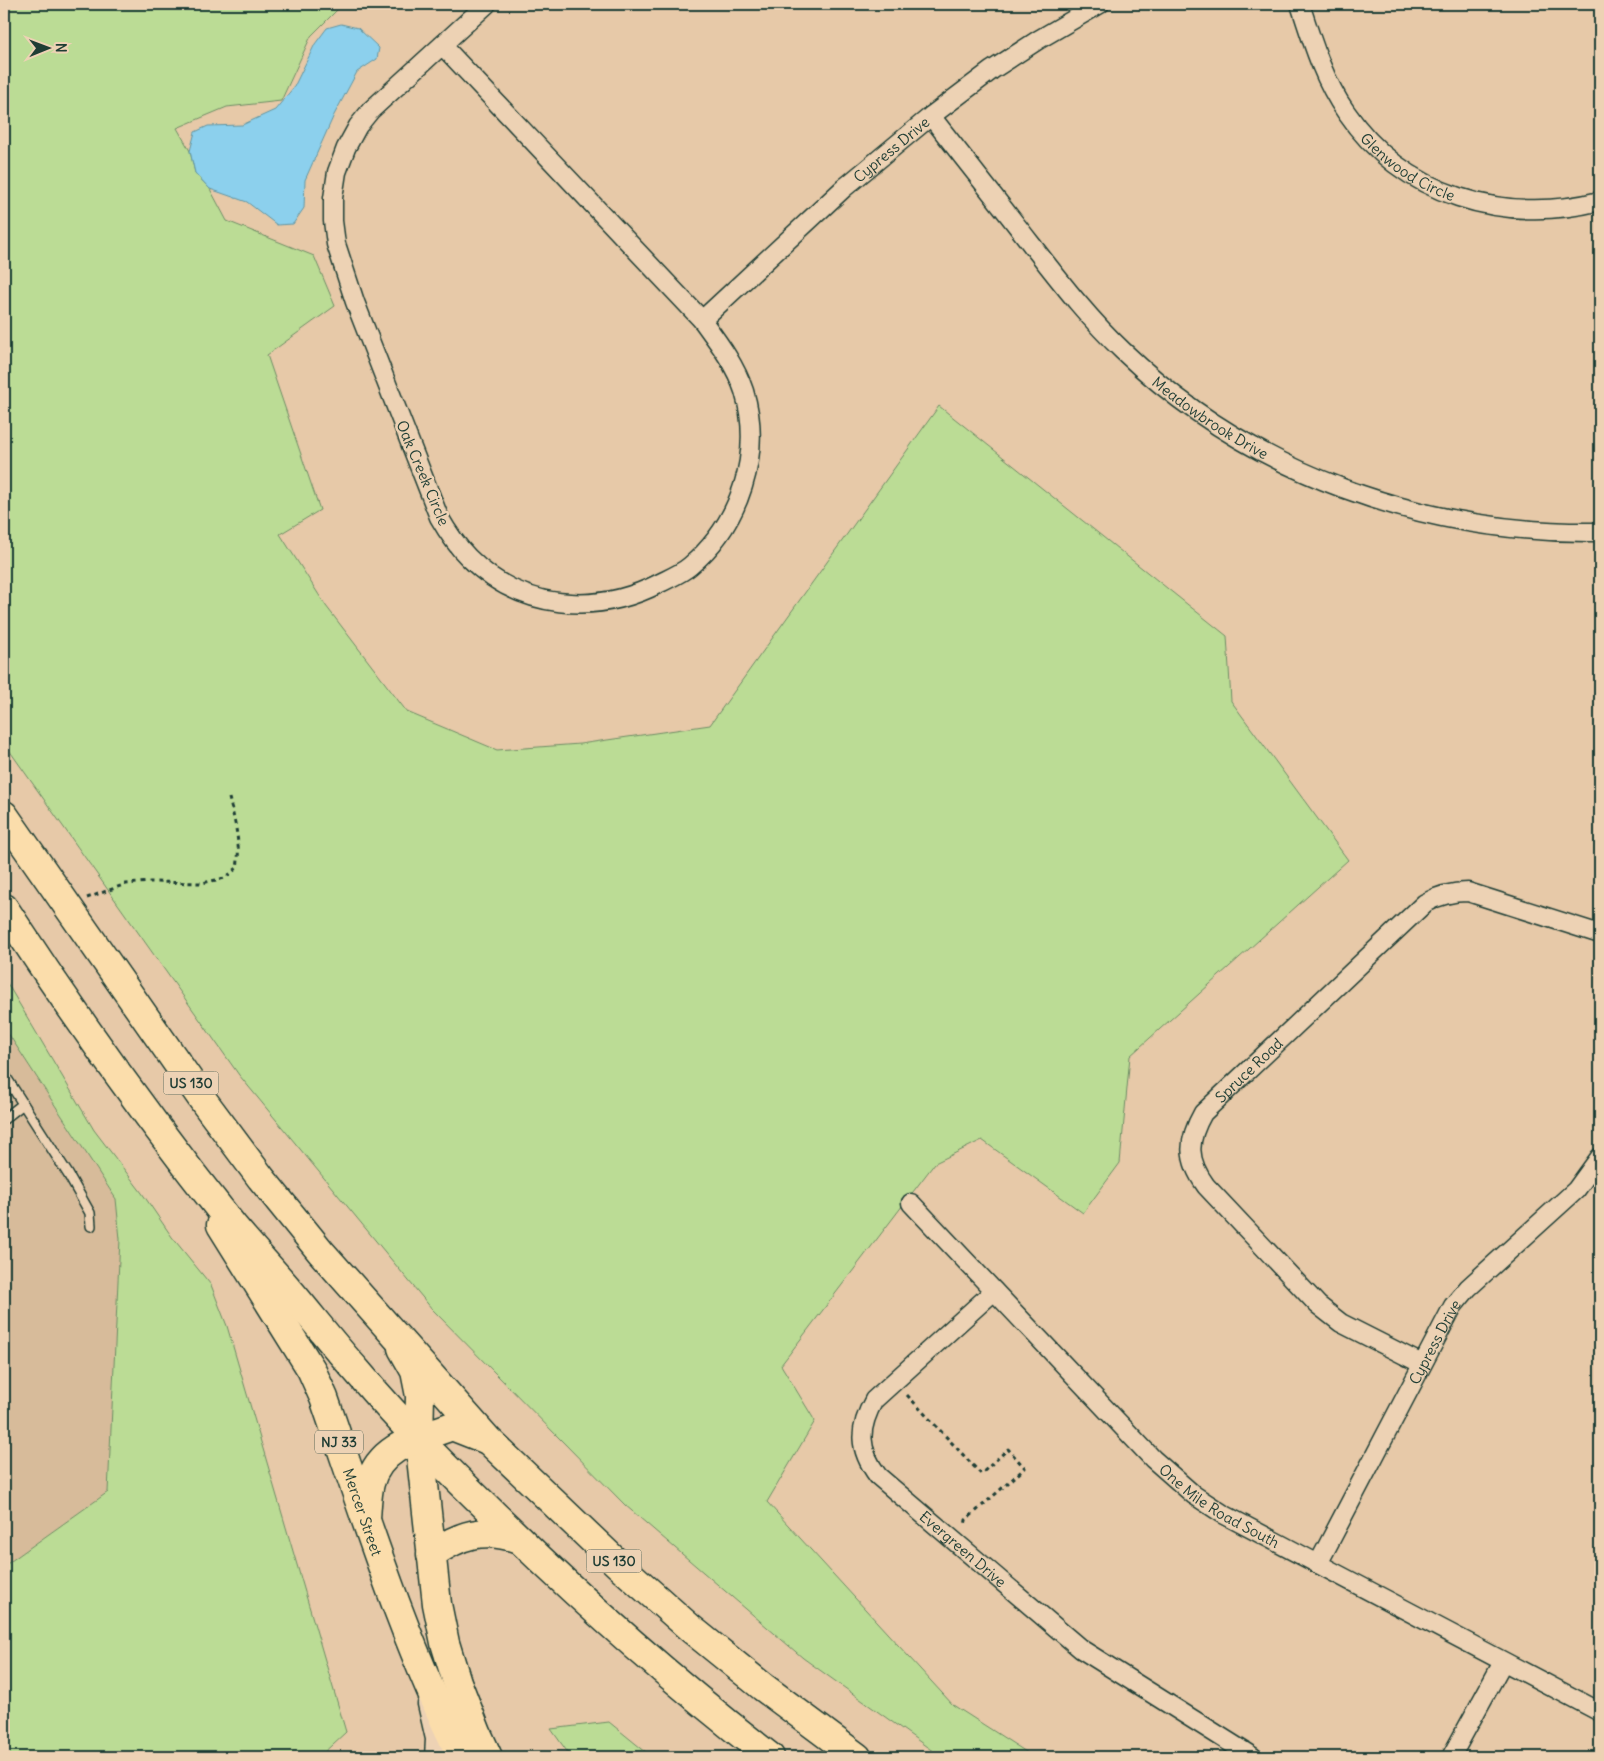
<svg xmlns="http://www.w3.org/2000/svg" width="1604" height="1761" font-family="Delius,sans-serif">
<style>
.built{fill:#d7bb9a}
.green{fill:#bbdc95;stroke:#6d8c64}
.water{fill:#8cd0ed;stroke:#6095a3}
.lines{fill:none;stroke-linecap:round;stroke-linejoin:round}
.service-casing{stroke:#1f3d34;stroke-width:12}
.minor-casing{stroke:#1f3d34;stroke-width:21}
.primary-casing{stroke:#1f3d34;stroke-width:31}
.trunk-casing{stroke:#1f3d34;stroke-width:31}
.path{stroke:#1f3d34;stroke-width:3;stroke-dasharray:4 4;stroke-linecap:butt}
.service{stroke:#edd2b4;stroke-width:9}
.minor{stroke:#edd2b4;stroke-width:18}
.primary{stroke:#fbddab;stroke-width:28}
.trunk{stroke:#fbddab;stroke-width:28}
.labels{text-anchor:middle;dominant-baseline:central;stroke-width:5;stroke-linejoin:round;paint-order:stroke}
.shield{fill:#edd2b4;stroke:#5d6a5a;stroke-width:1}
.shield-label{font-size:14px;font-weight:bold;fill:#1f3d34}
.street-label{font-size:15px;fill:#1f3d34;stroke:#edd2b4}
</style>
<rect width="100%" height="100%" fill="#e7c9a8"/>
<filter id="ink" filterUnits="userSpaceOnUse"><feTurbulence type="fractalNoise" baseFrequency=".02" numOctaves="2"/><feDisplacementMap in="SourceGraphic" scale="10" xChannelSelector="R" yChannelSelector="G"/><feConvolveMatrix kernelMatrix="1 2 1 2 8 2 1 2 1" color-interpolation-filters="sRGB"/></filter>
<g filter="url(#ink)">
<polygon class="built" points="4,1027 116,1199 120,1239 108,1492 4,1566"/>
<g class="green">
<polygon points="4,4 343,4 311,36 281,101 227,107 177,128 190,151 195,173 210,189 227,221 314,256 335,306 267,355 320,510 280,534 326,606 407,712 497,750 580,744 710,725 939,406 1227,636 1231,701 1348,860 1130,1056 1120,1163 1083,1213 982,1140 935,1163 781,1365 815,1421 767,1502 953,1705 1034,1757 941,1757 803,1658 625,1505 432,1309 239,1075 4,743"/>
<polygon points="4,978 94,1130 142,1193 172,1237 211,1285 227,1326 346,1732 319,1757 4,1757 4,1566 108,1492 120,1239 116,1199 4,1027"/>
<polygon points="609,1722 652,1757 571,1757 551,1729"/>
</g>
<polygon class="water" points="341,24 358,28 379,48 377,59 357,72 334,115 305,180 304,208 293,224 277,225 247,202 210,189 195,173 190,151 195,132 208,126 242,125 275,110 294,87 315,44 327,28"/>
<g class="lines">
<defs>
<g id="service">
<polyline points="4,1074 68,1174 90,1213 91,1226"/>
<polyline points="4,1119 23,1104"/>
</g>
<g id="minor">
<path id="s1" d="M1300,4C1312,41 1323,79 1346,112C1403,196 1504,225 1600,201"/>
<path d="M442,45L702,320C718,342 735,364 744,391C763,454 740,524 690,566C682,573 670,578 660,583C597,616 520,610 468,557C456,545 447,531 439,517L355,302L336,244L333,221V198L337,172L346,148L358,126L371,110L487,4"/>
<path id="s2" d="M931,116C964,159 998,201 1031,244C1060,281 1088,318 1123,351C1250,473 1425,535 1600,532"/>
<path id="s3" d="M702,320L844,188L931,116L992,70L1038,40L1100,4"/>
<path id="s4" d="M911,1203L1153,1459L1194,1495L1223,1514L1600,1712"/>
<path id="s5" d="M994,1291L874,1400C858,1429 858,1449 878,1476L1081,1649L1253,1757"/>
<path id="s6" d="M1422,1364L1341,1323L1318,1305L1206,1186C1187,1160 1187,1141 1203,1113L1425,903C1439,895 1451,892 1468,892L1600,934"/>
<path id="s7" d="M1318,1564L1453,1306L1468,1288L1576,1190L1600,1157"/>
<polyline points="427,1704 435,1739 434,1757"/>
<polyline points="1451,1757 1503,1662"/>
</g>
<g id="primary">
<path id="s8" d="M221,1225L311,1369L324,1398C366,1519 404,1642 462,1757"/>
<polyline points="402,1348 415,1371 420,1396 419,1439 437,1604 445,1643 457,1682 477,1733 488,1757"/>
</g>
<g id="trunk">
<polyline points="4,815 205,1103 261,1178 321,1252 489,1441 619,1565 690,1628 763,1687 857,1757"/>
<path d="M4,908C75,1017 152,1124 233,1226C253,1250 274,1272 294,1296C315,1321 335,1347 357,1371C404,1427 457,1479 509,1529C592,1610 679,1686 770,1757"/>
<path d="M366,1518C367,1507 367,1494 370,1483C380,1445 420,1438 452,1426L485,1439"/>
<path d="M431,1555C460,1534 484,1527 519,1539"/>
</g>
</defs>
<use href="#service" class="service-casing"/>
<use href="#minor" class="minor-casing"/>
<use href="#primary" class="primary-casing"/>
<use href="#trunk" class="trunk-casing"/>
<g class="path">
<path d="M87,898L126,884L150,882L202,883L225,878L237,868C241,844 235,822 229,798"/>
<polyline points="907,1395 981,1474 1008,1449 1025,1468 966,1520 965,1526"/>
</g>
<use href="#service" class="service"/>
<use href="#minor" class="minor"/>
<use href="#primary" class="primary"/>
<use href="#trunk" class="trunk"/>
</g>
</g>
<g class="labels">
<g class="shield">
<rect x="163.5" y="1071.5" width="55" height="23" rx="4"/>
<rect x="315" y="1430.5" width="48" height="23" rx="4"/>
<rect x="586.5" y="1549.5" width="55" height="23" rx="4"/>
</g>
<g class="shield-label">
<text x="191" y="1083">US 130</text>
<text x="339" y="1442">NJ 33</text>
<text x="614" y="1561">US 130</text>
</g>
<g class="street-label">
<text stroke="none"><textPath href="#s3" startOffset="255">Cypress Drive</textPath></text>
<text stroke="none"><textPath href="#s1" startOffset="202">Glenwood Circle</textPath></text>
<text stroke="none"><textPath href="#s2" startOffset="414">Meadowbrook Drive</textPath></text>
<text transform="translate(423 473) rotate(67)">Oak Creek Circle</text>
<text stroke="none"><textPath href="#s6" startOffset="425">Spruce Road</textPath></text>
<text stroke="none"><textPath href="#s7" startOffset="251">Cypress Drive</textPath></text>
<text stroke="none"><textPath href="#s4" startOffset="434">One Mile Road South</textPath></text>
<text stroke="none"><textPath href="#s8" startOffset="322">Mercer Street</textPath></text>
<text stroke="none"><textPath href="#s5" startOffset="356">Evergreen Drive</textPath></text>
</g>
</g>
<rect width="1604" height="1761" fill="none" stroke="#edd2b4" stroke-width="20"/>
<rect x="10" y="10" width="1584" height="1741" fill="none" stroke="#1f3d34" stroke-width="2" filter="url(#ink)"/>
<g transform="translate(48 48) rotate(89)" stroke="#edd2b4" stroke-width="4" paint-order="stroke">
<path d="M0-4L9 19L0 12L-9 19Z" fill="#1f3d34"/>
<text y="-8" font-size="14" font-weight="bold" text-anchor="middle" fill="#1f3d34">N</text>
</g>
</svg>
